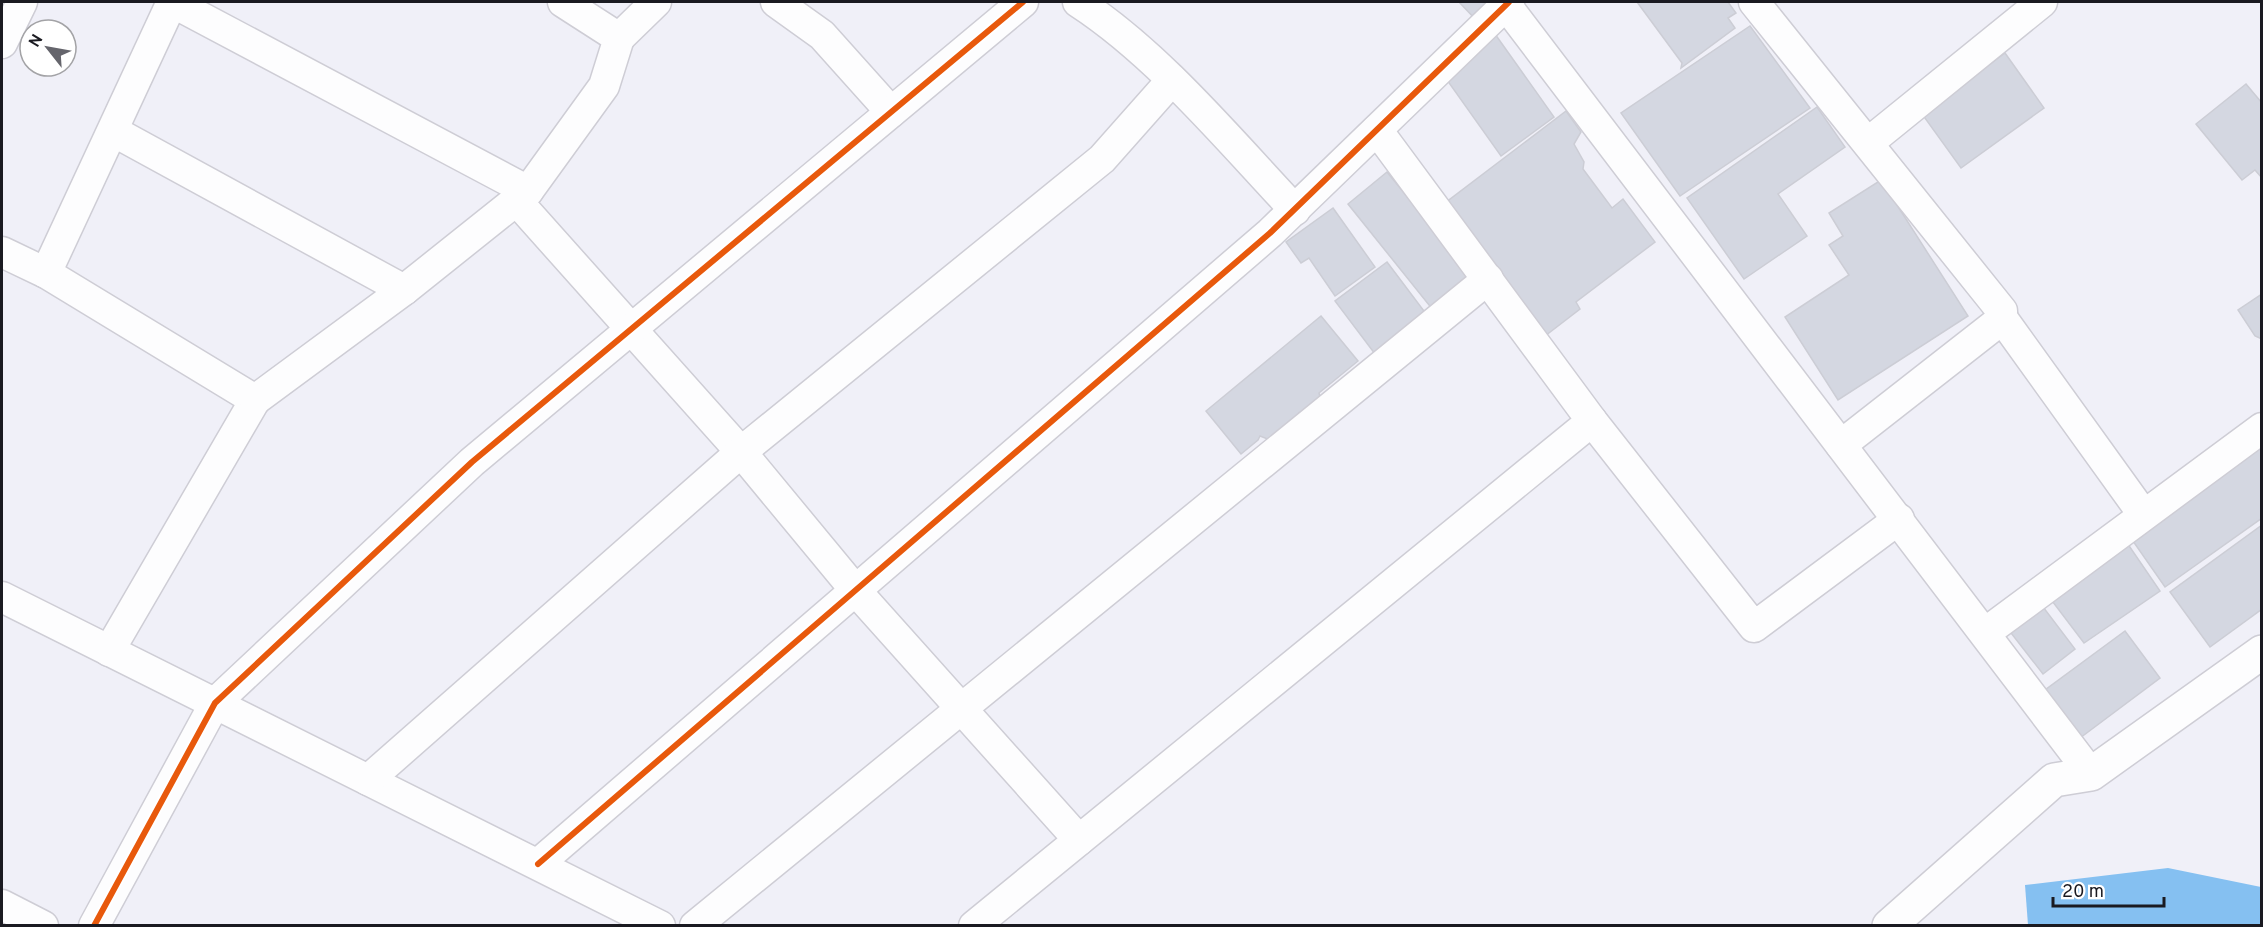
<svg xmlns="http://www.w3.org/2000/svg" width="2263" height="927" font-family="Overpass,sans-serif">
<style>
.water{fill:#85c0f1}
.building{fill:#d4d7e1;stroke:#cccdd5;stroke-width:1.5}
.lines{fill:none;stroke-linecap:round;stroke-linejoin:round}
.minor-casing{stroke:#cecdd5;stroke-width:33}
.tertiary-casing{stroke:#cecdd5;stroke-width:36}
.minor{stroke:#fdfdfe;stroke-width:30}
.tertiary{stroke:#fdfdfe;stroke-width:33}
.cycleway-casing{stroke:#fff;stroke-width:10}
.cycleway{stroke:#e8590c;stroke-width:6}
</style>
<rect width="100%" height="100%" fill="#f0f0f8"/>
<polygon class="water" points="2168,868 2261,887 2261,925 2028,925 2025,885"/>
<g class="building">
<polygon points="1459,2 1500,2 1477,21"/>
<polygon points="1637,2 1728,2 1736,13 1728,18 1735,28 1681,68 1682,63"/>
<polygon points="1750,26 1810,108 1680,196 1621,113"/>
<polygon points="1495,34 1554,117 1501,156 1442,73"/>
<polygon points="2005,53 2044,108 1961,168 1922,114"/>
<polygon points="2246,84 2262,103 2262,178 2255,170 2242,180 2196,124"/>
<polygon points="1817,107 1845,147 1778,194 1807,236 1744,279 1687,198"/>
<polygon points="1566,111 1581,132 1574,144 1584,162 1583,169 1612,208 1623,199 1655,242 1576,302 1580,309 1545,336 1445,203"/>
<polygon points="1387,172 1473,277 1433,310 1348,204"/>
<polygon points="1881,180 1968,316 1838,400 1785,317 1849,275 1829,245 1843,236 1829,213"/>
<polygon points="1333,208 1375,267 1335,296 1309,258 1301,263 1286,242"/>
<polygon points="1387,262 1427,315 1375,354 1335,301"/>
<polygon points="2262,294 2262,339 2255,336 2238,310"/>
<polygon points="1321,316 1358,361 1319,393 1322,405 1303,421 1299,412 1299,422 1275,442 1260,436 1258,440 1241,454 1206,411"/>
<polygon points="2262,438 2262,518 2165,587 2128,534"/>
<polygon points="2262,525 2262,609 2210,647 2170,592"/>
<polygon points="2123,537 2160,591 2084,643 2046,593"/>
<polygon points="2037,599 2075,649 2043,674 2004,624"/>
<polygon points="2125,631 2160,678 2080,738 2045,690"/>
</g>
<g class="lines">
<defs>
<g id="minor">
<polyline points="172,2 528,191"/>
<polyline points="776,2 822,35 891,112"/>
<path d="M1078,2C1158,54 1229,140 1295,210"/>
<polyline points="1754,2 2002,311 2002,318 1997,323 1841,445"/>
<polyline points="1506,5 2091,774"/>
<polyline points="619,38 656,2"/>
<polyline points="2,43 22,2"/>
<polyline points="113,131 404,290"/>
<polyline points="1868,143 2042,2"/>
<polyline points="516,200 741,452 856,591 1079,840"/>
<polyline points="2,252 46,273 255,400 109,651"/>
<polyline points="46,273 172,2"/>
<polyline points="2002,318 2143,514"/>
<polyline points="255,400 404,290 528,191 604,86 619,38 563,2"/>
<polyline points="1592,421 1754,627 1899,519"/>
<polyline points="2,597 660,926"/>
<polyline points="1985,633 2262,428"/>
<polyline points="368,780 741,452 1102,159 1172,80"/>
<polyline points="538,864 1270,233 1509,2"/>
<polyline points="2,905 43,926"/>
<polyline points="94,926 215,703 472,462 1023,2"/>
<polyline points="695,926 1488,279"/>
<polyline points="974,926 1592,421 1377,130"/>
</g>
<polyline id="tertiary" points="1889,926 2054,780 2091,774 2262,652"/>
</defs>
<use href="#minor" class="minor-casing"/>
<use href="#tertiary" class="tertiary-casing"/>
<use href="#minor" class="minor"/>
<use href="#tertiary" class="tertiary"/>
<defs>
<g id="cycleway">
<polyline points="538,864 1270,233 1509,2"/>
<polyline points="94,926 215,703 472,462 1023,2"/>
</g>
</defs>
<use href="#cycleway" class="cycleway-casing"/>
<use href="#cycleway" class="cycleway"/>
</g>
<rect width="2263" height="927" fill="none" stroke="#1a1a21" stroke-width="6"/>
<g transform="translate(48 48) rotate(301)"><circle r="28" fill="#ffffff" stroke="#a3a3a6" stroke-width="1.5"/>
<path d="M0-4.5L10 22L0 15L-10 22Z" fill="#65656c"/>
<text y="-9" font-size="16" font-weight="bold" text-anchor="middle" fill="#1a1a21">N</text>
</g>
<path d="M2053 897v9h111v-9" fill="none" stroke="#1a1a21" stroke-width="3"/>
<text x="2062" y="897" font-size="18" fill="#1a1a21" stroke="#ffffff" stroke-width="4.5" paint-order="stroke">20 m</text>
</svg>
